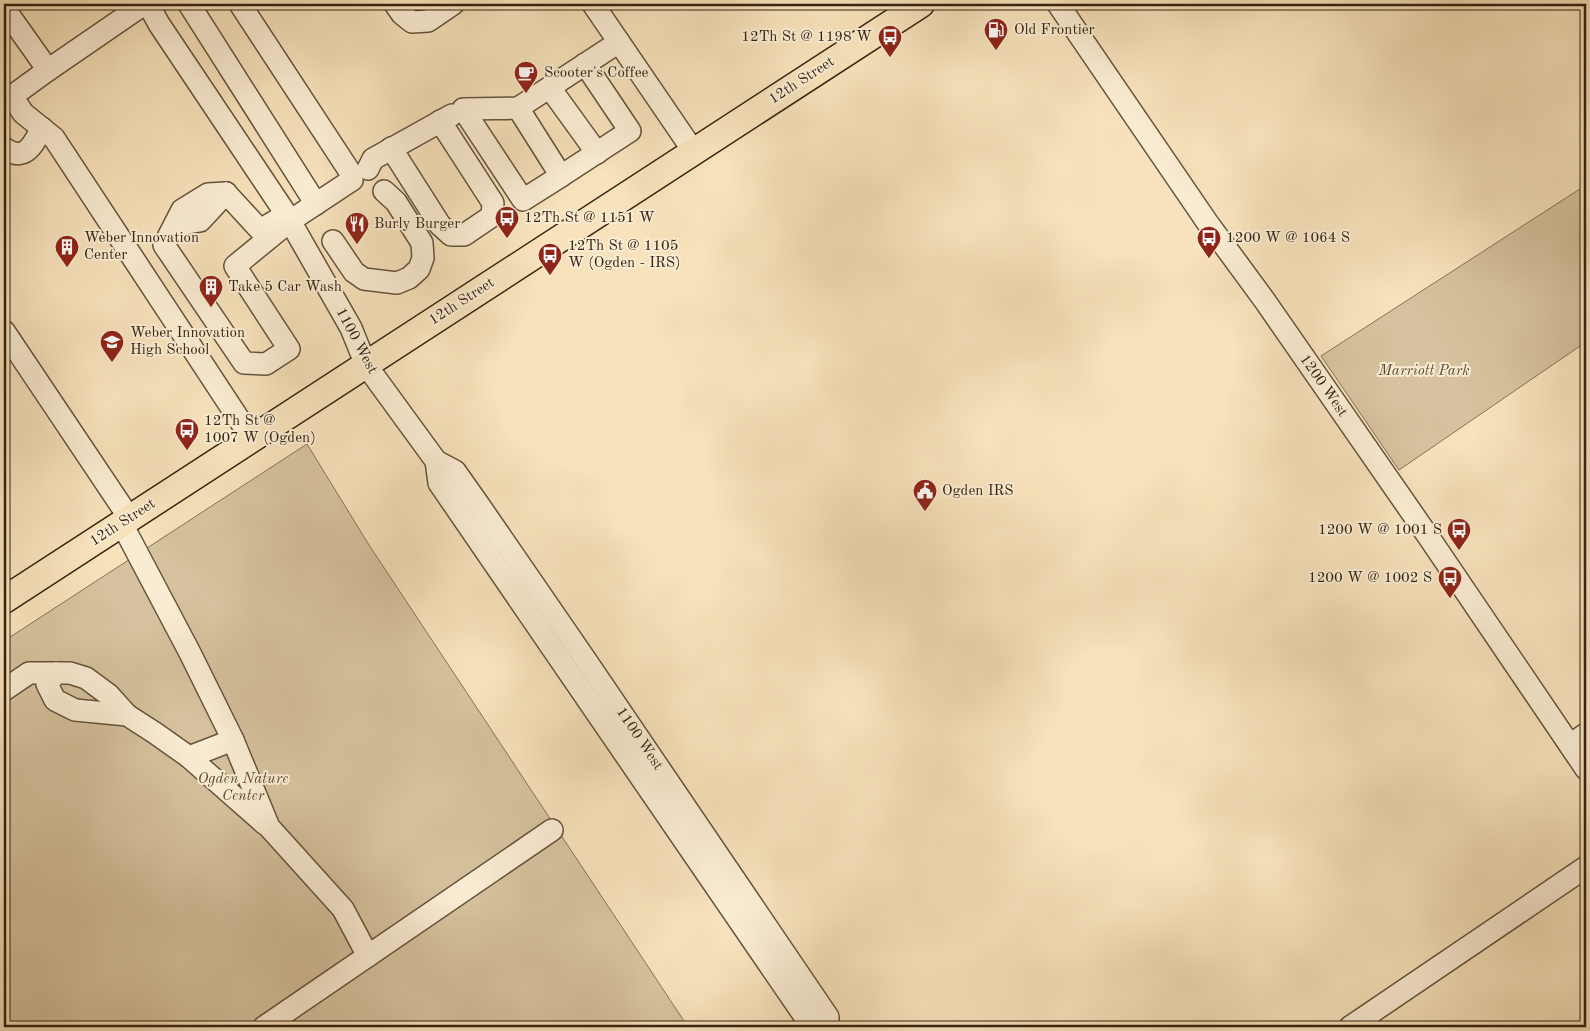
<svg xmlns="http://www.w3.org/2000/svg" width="1590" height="1031" font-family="'Old Standard TT',serif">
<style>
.green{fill:#d6c29e;stroke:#857258}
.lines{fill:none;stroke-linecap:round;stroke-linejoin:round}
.minor-casing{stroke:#65533c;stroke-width:24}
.major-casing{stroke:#342311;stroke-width:29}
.minor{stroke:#faecd3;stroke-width:21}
.major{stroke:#f7e2bb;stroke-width:26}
.labels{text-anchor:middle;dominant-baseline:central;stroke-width:4;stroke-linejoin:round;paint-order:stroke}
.poi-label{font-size:15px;fill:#342311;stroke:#faecd3;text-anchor:start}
.street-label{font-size:15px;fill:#342311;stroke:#faecd3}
.park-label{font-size:15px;font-style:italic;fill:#5c4b34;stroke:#faecd3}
</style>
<rect width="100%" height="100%" fill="#f7e2bb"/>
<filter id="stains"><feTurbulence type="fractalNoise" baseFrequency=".004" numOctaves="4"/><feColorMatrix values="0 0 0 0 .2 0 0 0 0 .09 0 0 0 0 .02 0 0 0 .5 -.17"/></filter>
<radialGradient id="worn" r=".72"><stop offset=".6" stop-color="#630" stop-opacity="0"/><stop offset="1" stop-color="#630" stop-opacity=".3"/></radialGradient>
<g class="green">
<polygon points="1586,185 1586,342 1399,470 1321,356"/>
<polygon points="307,444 369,545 688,1027 4,1027 4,641"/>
</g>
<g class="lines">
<defs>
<g id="minor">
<polyline points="4,4 9,15 48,70 144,4"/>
<polyline points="148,4 159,24 286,214 351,328 366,365 436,461 439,483 812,1027"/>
<polyline points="189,4 316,204"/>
<polyline points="395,4 402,14 412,22 428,21 453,4"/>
<polyline points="593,4 694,152"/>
<polyline points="1058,4 1207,222 1265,301 1428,536 1586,769"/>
<polyline points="550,88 597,153"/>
<polyline points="12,96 23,113 54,138 252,439"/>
<polyline points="4,102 48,70"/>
<polyline points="518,108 463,109 523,200 561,176 518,108 619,42"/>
<path d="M4,148C25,163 33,145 42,128"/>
<polyline points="391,148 440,225 451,235 464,235 492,216 493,203 440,121"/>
<polyline points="368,169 373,159 452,115"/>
<polyline points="561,176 630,131 585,64"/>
<polyline points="226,193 208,194 182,210 164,245 244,363 266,364 289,349 235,266 290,221 352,180 350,172 240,4"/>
<polyline points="226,193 260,230 282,217"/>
<polyline points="175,225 200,221 226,193"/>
<polyline points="333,241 354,272 364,279 397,283 409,278 419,269 423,258 422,243 396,202 384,191"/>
<polyline points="4,331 130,519"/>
<polyline points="436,461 455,471 479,505 585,659 828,1017 828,1027"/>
<polyline points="122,524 190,653 233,740 269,827 343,909 368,956"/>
<polyline points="56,673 47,684 55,700 75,710 127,715 155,733 189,757 265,824"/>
<polyline points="4,690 29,673 70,673 86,678 109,695 127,715"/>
<polyline points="1570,745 1586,734"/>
<polyline points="189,757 233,740"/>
<polyline points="264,1027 552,830"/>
<polyline points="1350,1027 1586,867"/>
</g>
<polyline id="major" points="4,600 921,4"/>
</defs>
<use href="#minor" class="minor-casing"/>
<use href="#major" class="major-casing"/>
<use href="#minor" class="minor"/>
<use href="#major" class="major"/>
</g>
<defs>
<symbol id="fuel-pin" viewBox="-11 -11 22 30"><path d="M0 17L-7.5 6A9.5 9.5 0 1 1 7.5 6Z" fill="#8f2418" stroke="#faecd3"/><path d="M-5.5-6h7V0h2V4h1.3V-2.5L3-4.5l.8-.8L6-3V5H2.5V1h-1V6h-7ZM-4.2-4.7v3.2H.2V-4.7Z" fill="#fff"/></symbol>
<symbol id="bus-pin" viewBox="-11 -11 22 30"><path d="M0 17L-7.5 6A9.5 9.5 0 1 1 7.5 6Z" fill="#8f2418" stroke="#faecd3"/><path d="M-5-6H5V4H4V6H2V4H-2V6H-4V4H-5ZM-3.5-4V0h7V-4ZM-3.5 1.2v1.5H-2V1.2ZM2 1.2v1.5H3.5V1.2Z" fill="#fff"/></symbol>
<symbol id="cafe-pin" viewBox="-11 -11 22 30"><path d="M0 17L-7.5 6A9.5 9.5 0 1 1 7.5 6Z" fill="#8f2418" stroke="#faecd3"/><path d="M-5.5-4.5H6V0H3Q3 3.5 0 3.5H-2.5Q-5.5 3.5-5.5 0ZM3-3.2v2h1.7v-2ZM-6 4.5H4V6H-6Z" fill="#fff"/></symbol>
<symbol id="restaurant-pin" viewBox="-11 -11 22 30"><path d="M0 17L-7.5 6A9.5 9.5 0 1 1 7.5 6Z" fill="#8f2418" stroke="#faecd3"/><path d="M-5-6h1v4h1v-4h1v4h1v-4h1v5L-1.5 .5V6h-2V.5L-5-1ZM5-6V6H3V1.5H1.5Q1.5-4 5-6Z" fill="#fff"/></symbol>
<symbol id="building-pin" viewBox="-11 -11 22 30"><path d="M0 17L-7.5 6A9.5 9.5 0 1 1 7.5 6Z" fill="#8f2418" stroke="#faecd3"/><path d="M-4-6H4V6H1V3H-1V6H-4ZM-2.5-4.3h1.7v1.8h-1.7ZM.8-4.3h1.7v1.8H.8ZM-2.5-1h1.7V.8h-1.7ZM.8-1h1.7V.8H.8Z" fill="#fff"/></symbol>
<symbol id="school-pin" viewBox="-11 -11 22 30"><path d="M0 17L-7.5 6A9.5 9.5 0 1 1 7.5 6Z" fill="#8f2418" stroke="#faecd3"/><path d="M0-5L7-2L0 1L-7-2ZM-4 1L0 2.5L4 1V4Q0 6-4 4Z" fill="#fff"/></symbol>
<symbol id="civic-pin" viewBox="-11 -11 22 30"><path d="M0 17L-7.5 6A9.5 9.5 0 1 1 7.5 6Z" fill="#8f2418" stroke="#faecd3"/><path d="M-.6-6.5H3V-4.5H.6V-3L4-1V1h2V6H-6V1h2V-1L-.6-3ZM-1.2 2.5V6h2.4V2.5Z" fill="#fff"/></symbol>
</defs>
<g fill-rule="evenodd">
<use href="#fuel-pin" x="982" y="16" width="28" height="38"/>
<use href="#bus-pin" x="876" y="23" width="28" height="38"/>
<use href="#cafe-pin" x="512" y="59" width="28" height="38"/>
<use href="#bus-pin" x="493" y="204" width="28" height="38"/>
<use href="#restaurant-pin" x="343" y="210" width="28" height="38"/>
<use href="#bus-pin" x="1195" y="224" width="28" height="38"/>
<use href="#building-pin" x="53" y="233" width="28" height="38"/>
<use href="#bus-pin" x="536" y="241" width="28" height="38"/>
<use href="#building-pin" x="197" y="273" width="28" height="38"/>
<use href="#school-pin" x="98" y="328" width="28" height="38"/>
<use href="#bus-pin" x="173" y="416" width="28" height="38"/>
<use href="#civic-pin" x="911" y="477" width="28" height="38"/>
<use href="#bus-pin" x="1445" y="516" width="28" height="38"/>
<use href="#bus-pin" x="1436" y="564" width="28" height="38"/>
</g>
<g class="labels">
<g class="poi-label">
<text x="1014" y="30">Old Frontier</text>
<text x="872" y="37" text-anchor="end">12Th St @ 1198 W</text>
<text x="544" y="73">Scooter's Coffee</text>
<text x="524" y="218">12Th St @ 1151 W</text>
<text x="374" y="224">Burly Burger</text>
<text x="84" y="238">Weber Innovation<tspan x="84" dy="17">Center</tspan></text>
<text x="1226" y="238">1200 W @ 1064 S</text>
<text x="568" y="246">12Th St @ 1105<tspan x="568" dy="17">W (Ogden - IRS)</tspan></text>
<text x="228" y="287">Take 5 Car Wash</text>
<text x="130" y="333">Weber Innovation<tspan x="130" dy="17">High School</tspan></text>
<text x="204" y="421">12Th St @<tspan x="204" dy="17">1007 W (Ogden)</tspan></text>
<text x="942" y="491">Ogden IRS</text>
<text x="1442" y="530" text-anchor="end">1200 W @ 1001 S</text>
<text x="1432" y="578" text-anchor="end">1200 W @ 1002 S</text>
</g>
<g class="street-label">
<text transform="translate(802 81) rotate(-33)">12th Street</text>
<text transform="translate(462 302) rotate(-33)">12th Street</text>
<text transform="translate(356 341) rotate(62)">1100 West</text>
<text transform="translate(1323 386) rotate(55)">1200 West</text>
<text transform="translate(123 523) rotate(-33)">12th Street</text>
<text transform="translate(639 739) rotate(56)">1100 West</text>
</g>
<g class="park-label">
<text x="1424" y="371">Marriott Park</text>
<text x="243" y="779">Ogden Nature<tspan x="243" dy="17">Center</tspan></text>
</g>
</g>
<rect width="1590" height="1031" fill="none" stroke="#f7e2bb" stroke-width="20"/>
<rect x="5" y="5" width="1580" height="1021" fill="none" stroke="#342311" stroke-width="2.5"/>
<rect x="10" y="10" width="1570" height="1011" fill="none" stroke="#342311"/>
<rect width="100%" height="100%" filter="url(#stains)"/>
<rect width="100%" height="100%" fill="url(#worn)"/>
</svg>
